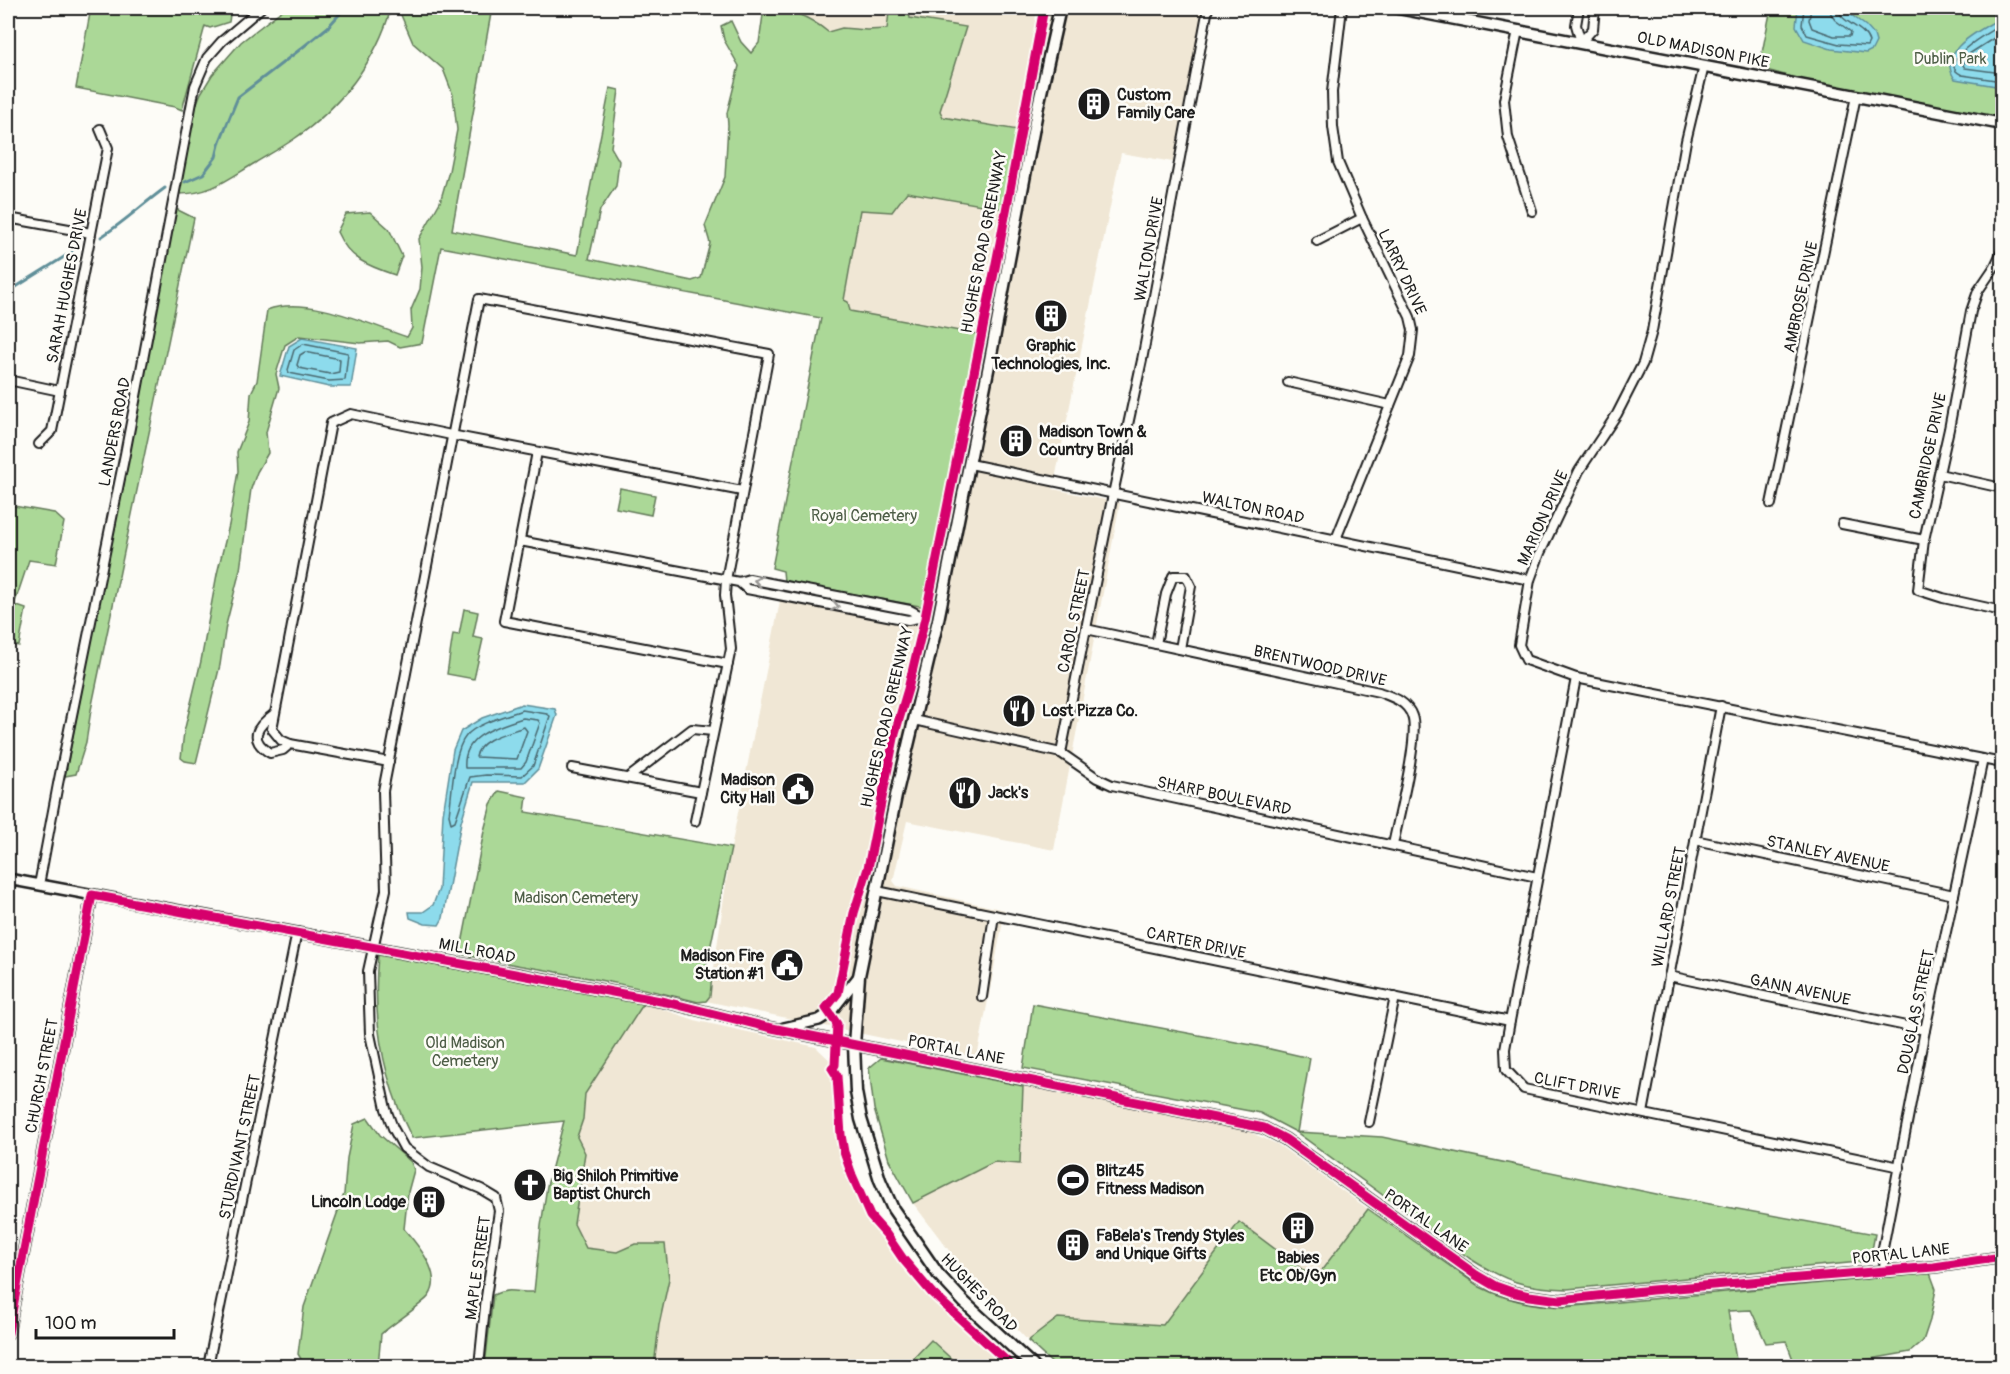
<svg xmlns="http://www.w3.org/2000/svg" width="2010" height="1374" font-family="Pangolin,sans-serif">
<style>
.built{fill:#f0e7d5}
.green{fill:#abd897;stroke:#647a5a;stroke-width:1.5}
.water{fill:#8ddbec;stroke:#608f99;stroke-width:1.5}
.lines{fill:none;stroke-linecap:round;stroke-linejoin:round}
.shore{stroke:#49686f;stroke-width:1.5}
.stream{stroke:#608f99;stroke-width:3}
.minor-casing{stroke:#1c1c1c;stroke-width:12}
.tertiary-casing{stroke:#1c1c1c;stroke-width:14}
.secondary-casing{stroke:#1c1c1c;stroke-width:15}
.minor{stroke:#fdfcf7;stroke-width:8}
.tertiary{stroke:#fdfcf7;stroke-width:9}
.secondary{stroke:#fdfcf7;stroke-width:10}
.cycleway-casing{stroke:#fdfcf7;stroke-width:13}
.cycleway{stroke:#d6006c;stroke-width:9}
.oneway{stroke:#989794}
.labels{text-anchor:middle;dominant-baseline:central;stroke-width:5;stroke-linejoin:round;paint-order:stroke}
.street-label{font-size:16px;fill:#1c1c1c;stroke:#fdfcf7}
.park-label{font-size:16px;fill:#4e5e47;stroke:#fdfcf7}
.poi-label{font-size:16px;font-weight:bold;fill:#1c1c1c;stroke:#fdfcf7;text-anchor:start}
</style>
<rect width="100%" height="100%" fill="#fdfcf7"/>
<filter id="ink" filterUnits="userSpaceOnUse"><feTurbulence type="fractalNoise" baseFrequency=".0167" numOctaves="2"/><feDisplacementMap in="SourceGraphic" scale="12" xChannelSelector="R" yChannelSelector="G"/><feConvolveMatrix kernelMatrix="1 2 1 2 8 2 1 2 1" color-interpolation-filters="sRGB"/></filter>
<g filter="url(#ink)">
<g class="built">
<polygon points="774,8 903,8 889,12 887,29 867,30 842,28 828,33 815,21"/>
<polygon points="908,8 1204,8 1173,162 1121,153 1053,489 1120,503 1054,850 907,821 893,881 897,886 1005,910 977,1058 706,1001 710,996 731,848 784,581 925,607 982,335 849,311 843,301 860,210 906,192 1004,209 1018,130 943,117 940,111 966,28 909,18"/>
<polygon points="644,1003 698,1021 816,1047 839,1069 841,1105 851,1158 863,1194 912,1267 1013,1366 654,1366 659,1325 635,1244 617,1252 586,1248 574,1224 585,1153 577,1137 583,1119 585,1094"/>
<polygon points="1023,1086 1247,1131 1277,1144 1368,1209 1315,1279 1239,1222 1163,1325 1058,1318 1028,1341 969,1277 913,1203 994,1162 1020,1164"/>
</g>
<g class="green">
<polygon points="91,8 179,8 201,12 203,8 231,8 229,22 210,28 205,26 182,110 175,107 76,88"/>
<path d="M285,8H391C377,60 339,109 294,139C281,148 268,155 255,163C228,179 211,194 179,194L192,115L201,93L212,75L241,42Z"/>
<path d="M398,8H492L452,230L577,255L610,88L619,90L611,147L619,161L616,186L600,210L589,259L692,281L701,278L710,243L705,226L725,177L728,125L727,113L739,66L724,40L721,26L731,21L741,42L751,53L759,43L764,8C787,7 810,17 828,32L842,28L867,30L887,29L889,12L908,8L910,18L966,27L940,111L943,117L1018,130L1004,209L907,192L892,212L860,210L844,300L848,302L850,311L982,335L925,607L784,581L783,571L772,568L821,318L441,247L422,343L400,347L388,341L360,343L299,336L285,345L276,374L279,388L266,432L268,453L257,472L251,489L240,570L226,625L220,665L196,763L185,761L181,758L184,732L201,661L217,574L229,525L238,471L237,452L249,422L251,393L257,381L267,310C307,295 368,324 407,337L412,328L411,310L420,289L422,267L419,239L440,202L449,171L457,130L453,95L443,69L413,43Z"/>
<polygon points="1771,8 2002,8 2002,119 1818,84 1759,68"/>
<polygon points="176,209 194,218 91,710 86,742 76,774 65,776"/>
<path d="M370,212L389,229L402,256L395,275C368,266 349,259 337,232L346,214Z"/>
<polygon points="620,488 655,495 651,515 616,508"/>
<polygon points="8,505 54,513 64,522 56,564 29,560 14,605 26,609 19,646 8,644"/>
<polygon points="464,609 478,612 473,637 483,639 474,679 447,674 453,634 459,635"/>
<path d="M499,791L527,797L525,812L731,848L705,973L712,975L710,996L706,1001L698,1002C619,981 539,970 460,954L484,831L491,804Z"/>
<path d="M378,955L644,1003L585,1094L583,1119L577,1137L585,1153L574,1224L586,1248L617,1252L635,1244H665L669,1279L659,1325L654,1366H485L493,1295C509,1287 518,1293 534,1292L541,1226L547,1186L564,1121L412,1138C383,1081 372,1019 378,955Z"/>
<path d="M1033,1004L1257,1046L1310,1058L1297,1132L1382,1137L1666,1196L1875,1234L1870,1261L1567,1289C1524,1288 1505,1281 1469,1258L1296,1132L1260,1113L1023,1068Z"/>
<polygon points="881,1058 1023,1086 1020,1164 994,1162 913,1203 889,1160 874,1109 869,1068"/>
<path d="M368,1118L380,1135L411,1162L414,1170L408,1192L404,1229C417,1244 444,1274 429,1296C424,1303 390,1326 381,1334L378,1366H305L298,1354L304,1307L344,1194L347,1158L354,1124Z"/>
<path d="M1368,1209L1480,1287C1507,1301 1535,1306 1565,1307L1930,1273L1936,1289L1930,1320L1923,1341L1910,1352L1831,1366H1801L1794,1362L1786,1341L1766,1343L1751,1310L1728,1311L1737,1366H1055L1028,1341L1058,1318L1163,1325L1239,1222L1315,1279Z"/>
<polygon points="931,1340 959,1366 906,1366"/>
</g>
<g class="water">
<polygon points="1798,8 1842,8 1866,26 1874,35 1876,42 1872,50 1866,53 1831,49 1804,40 1796,26"/>
<path d="M2002,17V87L1955,79C1934,50 1983,29 2002,17Z"/>
<polygon points="302,338 357,348 351,387 329,387 280,376 289,346"/>
<polygon points="522,704 555,709 557,715 538,769 525,782 473,782 461,822 443,918 439,925 425,924 410,918 409,912 423,912 433,905 439,889 443,814 453,750 461,731 482,718"/>
</g>
<g class="lines">
<g class="shore">
<path d="M1804,8L1802,25L1807,35L1839,44L1867,46L1869,42C1864,25 1840,24 1838,8"/>
<polyline points="1811,8 1809,20 1812,28 1834,36 1850,36 1851,32 1835,20 1831,14 1830,8"/>
<path d="M2002,24C1993,30 1932,62 1962,75L2002,81"/>
<polyline points="2002,33 1969,54 1963,65 1965,68 2002,73"/>
<polygon points="303,344 348,353 345,380 329,381 289,373 288,370 294,350"/>
<polygon points="305,352 340,359 339,372 330,374 299,368 297,365 300,355"/>
<path d="M522,710L547,714L550,716L533,766L522,776L486,775L470,777L455,821L451,823L449,815C452,795 453,751 466,736C477,723 506,716 522,710Z"/>
<path d="M523,718L538,720L540,723L526,762L521,768H465C462,735 497,727 523,718Z"/>
<path d="M524,727L527,731L517,759L476,757C479,738 508,733 524,727Z"/>
</g>
<g class="stream">
<polyline points="185,182 203,174 216,157 220,141 238,97 298,51 328,27 345,8"/>
<path d="M101,237C124,222 143,204 165,188"/>
<polyline points="8,292 72,252"/>
</g>
<defs>
<g id="minor">
<polyline points="1579,8 1576,25 1581,42 1593,29 1595,8"/>
<polyline points="1518,30 1504,100 1508,137 1532,211"/>
<polyline points="1704,66 1686,141 1652,331 1643,363 1617,414 1579,471 1540,553 1530,580 1519,645 1526,660 1576,678 2002,763"/>
<polyline points="8,218 91,233"/>
<polyline points="1317,241 1362,218"/>
<polyline points="2002,251 1995,266 1978,291 1971,311 1949,429 1924,540 1918,590 1943,598 2002,611"/>
<polyline points="8,380 60,391"/>
<polyline points="1288,382 1390,405"/>
<polyline points="39,444 52,431 108,148 100,129"/>
<polyline points="537,452 504,621 728,664"/>
<polyline points="970,464 1530,580"/>
<polyline points="1939,474 2002,488"/>
<polyline points="1771,504 1856,96"/>
<polyline points="1842,524 1924,540"/>
<polyline points="1336,539 1410,356 1413,330 1410,317 1362,218 1338,162 1333,127 1332,92 1342,8"/>
<polyline points="520,541 739,582 749,579 910,610 923,617 908,620 747,589 739,582"/>
<path d="M1086,629L1379,692C1392,697 1407,701 1412,716C1420,736 1398,819 1393,845"/>
<polyline points="1156,644 1166,594 1173,576 1186,576 1191,586 1180,649"/>
<polyline points="1576,678 1510,1021 1505,1049 1506,1070 1524,1089 1900,1167"/>
<path d="M274,714C256,727 248,739 270,753L283,750L290,744"/>
<polyline points="914,720 1061,753 1097,778 1112,785 1537,877"/>
<polyline points="1061,753 1113,494 1142,360 1208,8"/>
<polyline points="389,762 290,744 281,740 272,729 331,423 351,414 451,435 742,491"/>
<polyline points="572,768 701,792"/>
<polyline points="628,778 692,729 713,731"/>
<polyline points="1695,840 1954,895"/>
<polyline points="39,885 58,784 125,454 195,86 207,58 222,41 261,8"/>
<polyline points="877,891 1510,1021"/>
<polyline points="1669,976 1925,1030"/>
<polyline points="982,997 994,915"/>
<polyline points="1643,1113 1721,706"/>
<polyline points="1369,1122 1395,997"/>
<polyline points="8,1262 21,1265"/>
<polyline points="1885,1272 1883,1248 1925,1030 1983,759"/>
<polyline points="208,1366 297,932"/>
<polyline points="479,1366 486,1297 499,1211 496,1198 481,1189 429,1167 404,1148 393,1128 386,1109 370,1034 369,1005 368,971 386,890 383,791 479,299 769,354 726,580 725,595 731,649 695,821"/>
</g>
<g id="tertiary">
<polyline points="8,879 666,1002 767,1027 1264,1128 1285,1139 1476,1275 1495,1286 1512,1292 1529,1296 1560,1300 1652,1290 1934,1267 2002,1257"/>
<polyline points="784,1028 819,1020 830,1013 859,976"/>
<polyline points="8,1333 92,895"/>
</g>
<g id="secondary">
<polyline points="1398,8 2002,124"/>
<polyline points="1033,1366 964,1302 938,1274 893,1209 880,1180 861,1119 856,1092 854,1045 859,976 896,796 938,620 990,360 1038,106 1060,8"/>
</g>
</defs>
<use href="#minor" class="minor-casing"/>
<use href="#tertiary" class="tertiary-casing"/>
<use href="#secondary" class="secondary-casing"/>
<use href="#minor" class="minor"/>
<use href="#tertiary" class="tertiary"/>
<use href="#secondary" class="secondary"/>
<defs>
<g id="cycleway">
<polyline points="8,1333 92,895 666,1002 767,1027 1264,1128 1285,1139 1476,1275 1495,1286 1512,1292 1529,1296 1560,1300 1652,1290 1934,1267 2002,1257"/>
<polyline points="1012,1366 932,1293 903,1259 886,1234 870,1216 852,1175 844,1152 841,1135 837,1076 832,1068 835,1065 837,1024 826,1008 838,993 854,913 868,868 895,733 908,689 925,618 1000,243 1044,8"/>
</g>
</defs>
<use href="#cycleway" class="cycleway-casing"/>
<use href="#cycleway" class="cycleway"/>
</g>
<defs><path id="oneway-chevron" d="M-2-3.5L2.5 0L-2 3.5" fill="none" stroke-width="1.6" stroke-linecap="round" stroke-linejoin="round" transform="scale(1.5)"/></defs>
<g class="oneway">
<use href="#oneway-chevron" transform="translate(758 581) rotate(-171)"/>
<use href="#oneway-chevron" transform="translate(835 606) rotate(11)"/>
</g>
</g>
<defs>
<symbol id="building-disc" viewBox="-11 -11 22 22"><circle r="9.5" fill="#1c1c1c" stroke="#fdfcf7"/><path d="M-4-6H4V6H1V3H-1V6H-4ZM-2.5-4.3h1.7v1.8h-1.7ZM.8-4.3h1.7v1.8H.8ZM-2.5-1h1.7V.8h-1.7ZM.8-1h1.7V.8H.8Z" fill="#fff"/></symbol>
<symbol id="restaurant-disc" viewBox="-11 -11 22 22"><circle r="9.5" fill="#1c1c1c" stroke="#fdfcf7"/><path d="M-5-6h1v4h1v-4h1v4h1v-4h1v5L-1.5 .5V6h-2V.5L-5-1ZM5-6V6H3V1.5H1.5Q1.5-4 5-6Z" fill="#fff"/></symbol>
<symbol id="civic-disc" viewBox="-11 -11 22 22"><circle r="9.5" fill="#1c1c1c" stroke="#fdfcf7"/><path d="M-.6-6.5H3V-4.5H.6V-3L4-1V1h2V6H-6V1h2V-1L-.6-3ZM-1.2 2.5V6h2.4V2.5Z" fill="#fff"/></symbol>
<symbol id="stadium-disc" viewBox="-11 -11 22 22"><circle r="9.5" fill="#1c1c1c" stroke="#fdfcf7"/><path d="M0-5a6.5 5 0 1 0 0 10a6.5 5 0 1 0 0-10ZM-3.5-1.8h7v3.6h-7Z" fill="#fff"/></symbol>
<symbol id="church-disc" viewBox="-11 -11 22 22"><circle r="9.5" fill="#1c1c1c" stroke="#fdfcf7"/><path d="M-1.2-6h2.4v3.5h3.3v2.4h-3.3V6h-2.4V-.1h-3.3v-2.4h3.3Z" fill="#fff"/></symbol>
</defs>
<g fill-rule="evenodd">
<use href="#building-disc" x="1075" y="85" width="38" height="38"/>
<use href="#building-disc" x="1032" y="297" width="38" height="38"/>
<use href="#building-disc" x="997" y="422" width="38" height="38"/>
<use href="#restaurant-disc" x="1000" y="692" width="38" height="38"/>
<use href="#civic-disc" x="779" y="770" width="38" height="38"/>
<use href="#restaurant-disc" x="946" y="774" width="38" height="38"/>
<use href="#civic-disc" x="768" y="946" width="38" height="38"/>
<use href="#stadium-disc" x="1054" y="1161" width="38" height="38"/>
<use href="#church-disc" x="511" y="1166" width="38" height="38"/>
<use href="#building-disc" x="410" y="1183" width="38" height="38"/>
<use href="#building-disc" x="1279" y="1209" width="38" height="38"/>
<use href="#building-disc" x="1054" y="1226" width="38" height="38"/>
</g>
<g class="labels">
<g class="street-label">
<text transform="translate(1703 50) rotate(11)">OLD MADISON PIKE</text>
<text transform="translate(984 242) rotate(-79)">HUGHES ROAD GREENWAY</text>
<text transform="translate(1149 249) rotate(-80)">WALTON DRIVE</text>
<text transform="translate(1402 272) rotate(65)">LARRY DRIVE</text>
<text transform="translate(67 286) rotate(-79)">SARAH HUGHES DRIVE</text>
<text transform="translate(1801 297) rotate(-78)">AMBROSE DRIVE</text>
<text transform="translate(115 432) rotate(-79)">LANDERS ROAD</text>
<text transform="translate(1928 456) rotate(-78)">CAMBRIDGE DRIVE</text>
<text transform="translate(1253 508) rotate(12)">WALTON ROAD</text>
<text transform="translate(1543 518) rotate(-66)">MARION DRIVE</text>
<text transform="translate(1074 621) rotate(-78)">CAROL STREET</text>
<text transform="translate(1320 666) rotate(13)">BRENTWOOD DRIVE</text>
<text transform="translate(887 717) rotate(-77)">HUGHES ROAD GREENWAY</text>
<text transform="translate(1224 796) rotate(12)">SHARP BOULEVARD</text>
<text transform="translate(1828 854) rotate(12)">STANLEY AVENUE</text>
<text transform="translate(1669 907) rotate(-79)">WILLARD STREET</text>
<text transform="translate(1196 943) rotate(12)">CARTER DRIVE</text>
<text transform="translate(477 951) rotate(11)">MILL ROAD</text>
<text transform="translate(1800 990) rotate(12)">GANN AVENUE</text>
<text transform="translate(1916 1012) rotate(-78)">DOUGLAS STREET</text>
<text transform="translate(956 1050) rotate(11)">PORTAL LANE</text>
<text transform="translate(42 1076) rotate(-79)">CHURCH STREET</text>
<text transform="translate(1577 1086) rotate(11)">CLIFT DRIVE</text>
<text transform="translate(240 1147) rotate(-78)">STURDIVANT STREET</text>
<text transform="translate(1426 1221) rotate(35)">PORTAL LANE</text>
<text transform="translate(1901 1254) rotate(-6)">PORTAL LANE</text>
<text transform="translate(478 1268) rotate(-82)">MAPLE STREET</text>
<text transform="translate(979 1293) rotate(46)">HUGHES ROAD</text>
</g>
<g class="park-label">
<text x="1950" y="59">Dublin Park</text>
<text x="864" y="516">Royal Cemetery</text>
<text x="576" y="898">Madison Cemetery</text>
<text x="465" y="1043">Old Madison<tspan x="465" dy="18">Cemetery</tspan></text>
</g>
<g class="poi-label">
<text x="1117" y="95">Custom<tspan x="1117" dy="18">Family Care</tspan></text>
<text x="1051" y="346" text-anchor="middle">Graphic<tspan x="1051" dy="18">Technologies, Inc.</tspan></text>
<text x="1039" y="432">Madison Town &amp;<tspan x="1039" dy="18">Country Bridal</tspan></text>
<text x="1042" y="711">Lost Pizza Co.</text>
<text x="775" y="780" text-anchor="end">Madison<tspan x="775" dy="18">City Hall</tspan></text>
<text x="988" y="793">Jack's</text>
<text x="764" y="956" text-anchor="end">Madison Fire<tspan x="764" dy="18">Station #1</tspan></text>
<text x="1096" y="1171">Blitz45<tspan x="1096" dy="18">Fitness Madison</tspan></text>
<text x="553" y="1176">Big Shiloh Primitive<tspan x="553" dy="18">Baptist Church</tspan></text>
<text x="406" y="1202" text-anchor="end">Lincoln Lodge</text>
<text x="1096" y="1236">FaBela's Trendy Styles<tspan x="1096" dy="18">and Unique Gifts</tspan></text>
<text x="1298" y="1258" text-anchor="middle">Babies<tspan x="1298" dy="18">Etc Ob/Gyn</tspan></text>
</g>
</g>
<rect width="2010" height="1374" fill="none" stroke="#fdfcf7" stroke-width="30"/>
<rect x="15" y="15" width="1980" height="1344" fill="none" stroke="#1c1c1c" stroke-width="2" filter="url(#ink)"/>
<path d="M36 1329v9h138v-9" fill="none" stroke="#1c1c1c" stroke-width="3"/>
<text x="45" y="1329" font-size="18" fill="#1c1c1c" stroke="#fdfcf7" stroke-width="4.5" paint-order="stroke">100 m</text>
</svg>
